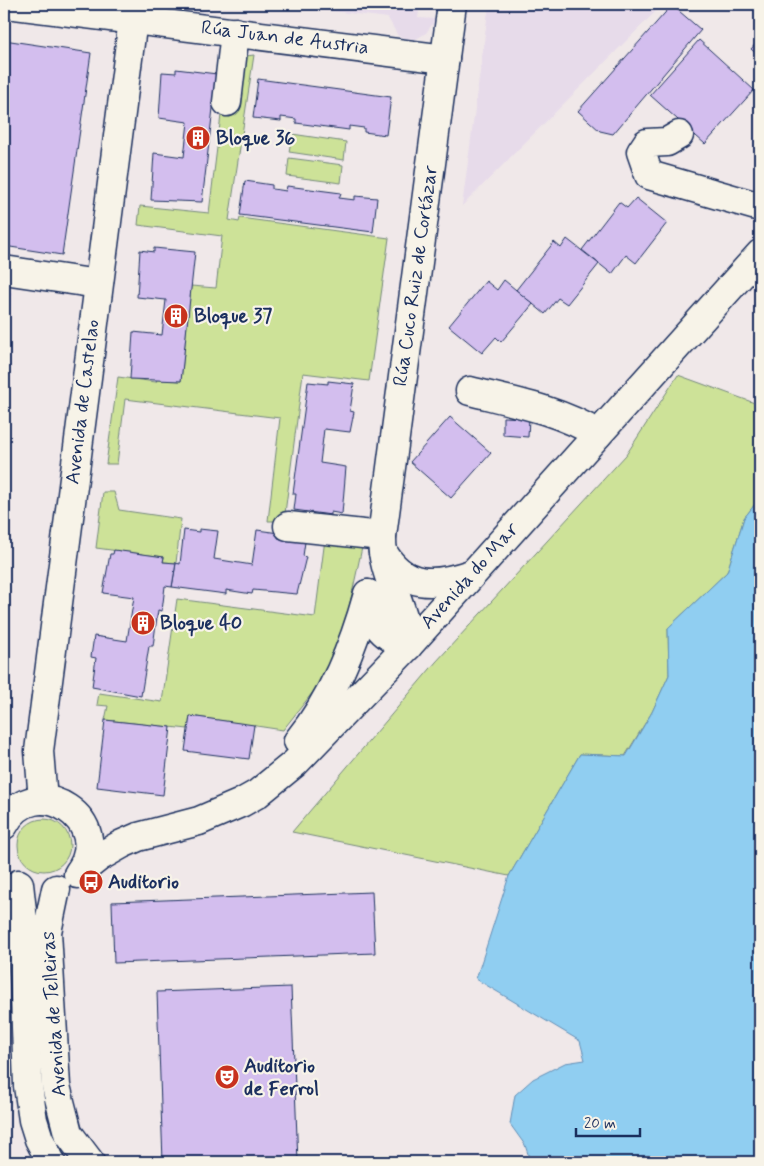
<svg xmlns="http://www.w3.org/2000/svg" width="764" height="1166" font-family="Mynerve,sans-serif">
<style>
.built{fill:#e7dbea}
.green{fill:#cde298;stroke:#74887b}
.water{fill:#90cef1;stroke:#618eb6}
.building{fill:#d3beee;stroke:#1b2f5e}
.lines{fill:none;stroke-linecap:round;stroke-linejoin:round}
.minor-casing{stroke:#1b2f5e;stroke-width:31}
.minor{stroke:#f7f3e8;stroke-width:28}
.labels{text-anchor:middle;dominant-baseline:central;stroke-width:4.5;stroke-linejoin:round;paint-order:stroke}
.street-label{font-size:20px;fill:#1b2f5e;stroke:#f7f3e8}
.poi-label{font-size:20px;font-weight:bold;fill:#1b2f5e;stroke:#f7f3e8;text-anchor:start}
</style>
<rect width="100%" height="100%" fill="#f0e8e9"/>
<filter id="ink" filterUnits="userSpaceOnUse"><feTurbulence type="fractalNoise" baseFrequency=".02" numOctaves="2"/><feDisplacementMap in="SourceGraphic" scale="10" xChannelSelector="R" yChannelSelector="G"/><feConvolveMatrix kernelMatrix="1 2 1 2 8 2 1 2 1" color-interpolation-filters="sRGB"/></filter>
<g filter="url(#ink)">
<g class="built">
<polygon points="276,4 420,4 418,18 436,19 426,33 416,39 405,38 398,36 388,18"/>
<polygon points="489,4 663,4 462,206"/>
<polygon points="4,291 12,292 4,359"/>
</g>
<g class="green">
<polygon points="254,55 229,220 239,222 240,218 389,238 369,381 303,373 284,521 268,521 280,418 125,399 117,464 106,464 118,377 156,382 157,379 181,381 191,286 216,288 222,236 138,225 140,206 209,213 222,107 239,108 246,56"/>
<polygon points="292,134 346,142 344,160 289,152"/>
<polygon points="289,158 343,165 341,183 287,176"/>
<polygon points="678,375 760,405 760,498 744,518 727,572 668,628 669,675 652,712 625,756 580,754 509,876 292,832 436,662 626,455"/>
<polygon points="103,492 114,492 119,510 181,519 176,563 163,562 164,557 96,548"/>
<polygon points="325,539 363,543 348,612 324,678 283,730 190,716 188,729 105,720 108,706 97,705 99,693 162,702 177,599 315,617"/>
<circle cx="44" cy="845" r="26"/>
</g>
<polygon class="water" points="760,498 760,1162 528,1162 530,1160 525,1145 510,1124 515,1095 533,1079 565,1063 585,1060 580,1041 476,979 509,876 580,754 626,756 652,712 669,675 668,628 727,572 744,518"/>
<g class="building">
<polygon points="672,5 701,30 613,134 600,131 578,111"/>
<polygon points="760,39 760,57 751,49"/>
<polygon points="4,40 91,53 62,255 4,246"/>
<polygon points="699,40 754,90 705,144 650,95"/>
<polygon points="176,69 217,74 202,202 151,200 154,153 184,157 188,122 159,118 162,72 176,73"/>
<polygon points="258,79 391,97 386,135 364,132 364,128 349,126 349,130 296,123 296,119 289,118 281,117 281,121 253,118"/>
<polygon points="245,181 272,185 272,189 280,190 286,191 287,186 341,193 339,198 355,200 355,196 377,198 373,232 240,215"/>
<polygon points="636,198 667,223 636,263 626,255 612,274 582,250 619,202 627,208"/>
<polygon points="567,239 599,264 567,304 558,298 545,314 516,290 554,242 561,248"/>
<polygon points="154,248 195,252 181,381 130,379 133,332 162,335 166,300 137,297 140,250 154,252"/>
<polygon points="504,280 533,304 501,342 496,337 482,353 449,326 486,281 497,290"/>
<polygon points="328,381 354,384 350,411 354,412 350,432 324,429 320,463 346,467 342,514 331,512 331,515 294,510 296,494 293,494 308,382 328,384"/>
<polygon points="450,417 491,453 451,498 410,462"/>
<polygon points="503,417 529,418 528,437 503,435"/>
<polygon points="199,529 218,531 214,559 252,565 257,530 279,533 278,538 305,542 303,556 306,557 297,594 253,590 252,594 226,590 226,594 172,587 176,563 180,564 184,530 199,532"/>
<polygon points="114,550 164,557 163,562 176,563 172,587 165,586 162,611 158,610 153,646 149,646 141,696 92,687 96,658 91,657 94,636 127,641 134,597 103,593 110,554 113,554"/>
<polygon points="190,716 254,725 249,759 185,751"/>
<polygon points="105,720 171,727 163,795 97,787"/>
<polygon points="372,892 375,953 114,963 112,902"/>
<polygon points="291,987 298,1162 163,1162 157,992"/>
</g>
<g class="lines">
<defs>
<g id="minor">
<polyline points="7,4 445,59"/>
<polyline points="227,102 235,32"/>
<polyline points="679,135 667,142 647,143 641,152 649,175 760,207"/>
<polyline points="4,270 98,284"/>
<path d="M470,391C514,402 559,410 598,434"/>
<polyline points="288,526 382,536"/>
<path d="M383,552C404,589 435,586 471,574"/>
<path d="M368,594C374,624 378,634 408,646C407,606 381,576 382,536L452,4"/>
<path d="M298,741C333,697 353,648 368,594"/>
<polyline points="43,800 39,751 135,4"/>
<path d="M4,825C34,767 118,822 78,874"/>
<polyline points="80,872 99,857 122,844 138,837 199,821 241,803 257,794 295,763 408,646 760,254"/>
<polyline points="19,884 22,911 28,1086 33,1120 39,1139 51,1162"/>
<polyline points="56,889 47,932 56,1086 68,1133 90,1162"/>
</g>
</defs>
<use href="#minor" class="minor-casing"/>
<use href="#minor" class="minor"/>
</g>
</g>
<defs>
<symbol id="building-disc" viewBox="-11 -11 22 22"><circle r="9.5" fill="#c8321e" stroke="#f7f3e8"/><path d="M-4-6H4V6H1V3H-1V6H-4ZM-2.5-4.3h1.7v1.8h-1.7ZM.8-4.3h1.7v1.8H.8ZM-2.5-1h1.7V.8h-1.7ZM.8-1h1.7V.8H.8Z" fill="#fff"/></symbol>
<symbol id="bus-disc" viewBox="-11 -11 22 22"><circle r="9.5" fill="#c8321e" stroke="#f7f3e8"/><path d="M-5-6H5V4H4V6H2V4H-2V6H-4V4H-5ZM-3.5-4V0h7V-4ZM-3.5 1.2v1.5H-2V1.2ZM2 1.2v1.5H3.5V1.2Z" fill="#fff"/></symbol>
<symbol id="theatre-disc" viewBox="-11 -11 22 22"><circle r="9.5" fill="#c8321e" stroke="#f7f3e8"/><path d="M-5-5.5Q0-4 5-5.5V0Q5 5 0 6Q-5 5-5 0ZM-3.3-2.5H-1v1.5H-3.3ZM1-2.5H3.3v1.5H1ZM-2.8 1Q0 5.5 2.8 1Z" fill="#fff"/></symbol>
</defs>
<g fill-rule="evenodd">
<use href="#building-disc" x="184" y="124" width="28" height="28"/>
<use href="#building-disc" x="162" y="302" width="28" height="28"/>
<use href="#building-disc" x="129" y="609" width="28" height="28"/>
<use href="#bus-disc" x="77" y="868" width="28" height="28"/>
<use href="#theatre-disc" x="213" y="1063" width="28" height="28"/>
</g>
<g class="labels">
<g class="street-label">
<text transform="translate(285 38) rotate(7)">Rúa Juan de Austria</text>
<text transform="translate(416 276) rotate(-82)">Rúa Cuco Ruiz de Cortázar</text>
<text transform="translate(83 402) rotate(-83)">Avenida de Castelao</text>
<text transform="translate(470 576) rotate(-48)">Avenida do Mar</text>
<text transform="translate(54 1014) rotate(-94)">Avenida de Telleiras</text>
</g>
<g class="poi-label">
<text x="216" y="138">Bloque 36</text>
<text x="194" y="316">Bloque 37</text>
<text x="160" y="623">Bloque 40</text>
<text x="108" y="882">Auditorio</text>
<text x="244" y="1066">Auditorio<tspan x="244" dy="23">de Ferrol</tspan></text>
</g>
</g>
<rect width="764" height="1166" fill="none" stroke="#f7f3e8" stroke-width="20"/>
<rect x="10" y="10" width="744" height="1146" fill="none" stroke="#1b2f5e" stroke-width="2" filter="url(#ink)"/>
<path d="M576 1128v8h64v-8" fill="none" stroke="#1b2f5e" stroke-width="2.5"/>
<text x="584" y="1128" font-size="15" fill="#1b2f5e" stroke="#f7f3e8" stroke-width="4" paint-order="stroke">20 m</text>
</svg>
